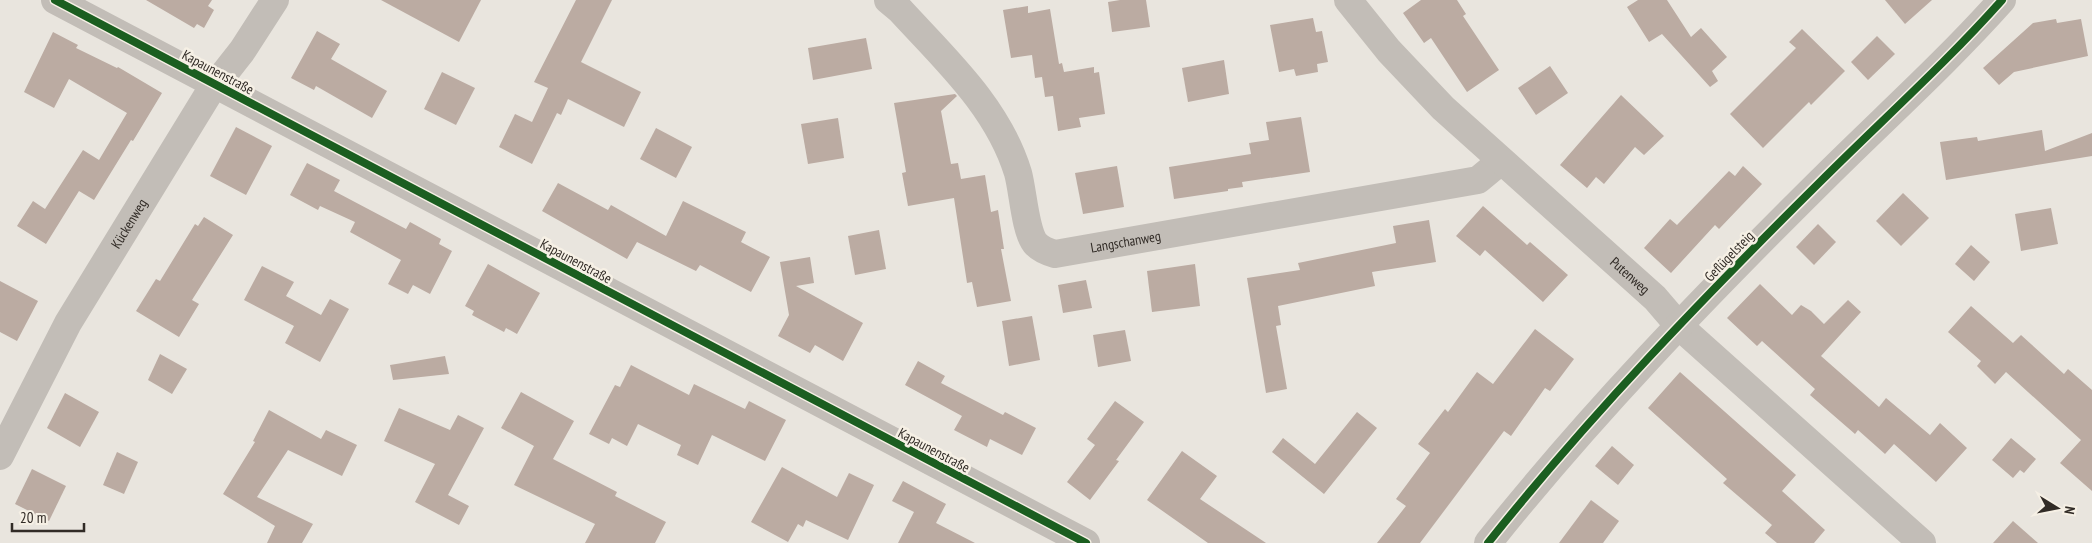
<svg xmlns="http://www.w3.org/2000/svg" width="2092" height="543" font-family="'PT Sans Narrow',sans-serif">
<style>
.building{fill:#bbaba2}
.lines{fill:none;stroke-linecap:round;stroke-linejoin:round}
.minor{stroke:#c2bdb7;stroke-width:28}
.cycleway-casing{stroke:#f6f0e5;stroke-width:11}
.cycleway{stroke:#1b5e20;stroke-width:8}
.labels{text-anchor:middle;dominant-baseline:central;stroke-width:5;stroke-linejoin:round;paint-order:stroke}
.street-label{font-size:14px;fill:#312b26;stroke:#f6f0e5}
</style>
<rect width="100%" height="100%" fill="#e9e5de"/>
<g class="building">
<polygon points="146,0 212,0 208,6 214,10 204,28 197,24 194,28"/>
<polygon points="381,0 481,0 459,42"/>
<polygon points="576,0 612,0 581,62 641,92 624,127 568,99 561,115 557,113 532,164 499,147 515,114 532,122 548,88 534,82"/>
<polygon points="1120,0 1146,0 1150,27 1112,32 1108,2"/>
<polygon points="1421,0 1457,0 1466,14 1463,16 1499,70 1467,92 1431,38 1424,43 1403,13"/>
<polygon points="1638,0 1667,0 1691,37 1701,28 1727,57 1712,71 1718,81 1710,87 1662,34 1649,42 1627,7"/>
<polygon points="1885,0 1932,0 1905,24"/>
<polygon points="1028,6 1028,13 1050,9 1059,64 1062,63 1064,72 1094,67 1094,73 1099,72 1105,114 1079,118 1081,127 1058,131 1053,96 1045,97 1042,77 1035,78 1032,55 1011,58 1003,10"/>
<polygon points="1313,18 1316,32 1322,31 1328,62 1317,64 1318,72 1296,76 1294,69 1279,72 1270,25"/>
<polygon points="2056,19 2057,23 2081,19 2088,56 2014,72 1999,85 1983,68 2033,23"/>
<polygon points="1802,29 1845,71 1811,105 1809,102 1763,148 1730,114 1796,48 1789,42"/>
<polygon points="317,31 340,44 331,59 387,91 372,118 316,86 314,90 291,78"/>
<polygon points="53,32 78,45 76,48 117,68 118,67 162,93 133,141 131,140 94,200 79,191 46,244 17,226 33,201 45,209 83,150 99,160 127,113 69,79 54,108 24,92"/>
<polygon points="1877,36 1895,54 1868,80 1851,62"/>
<polygon points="866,38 872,69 813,80 808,48"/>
<polygon points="1224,60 1229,94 1188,102 1182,68"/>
<polygon points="1550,66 1568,93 1536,115 1518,88"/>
<polygon points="442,72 475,88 456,125 424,109"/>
<polygon points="955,94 957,96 941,111 951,164 958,163 961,179 985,175 991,212 998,210 1004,249 1001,249 1011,301 977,307 972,282 967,283 954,198 908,206 902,173 906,172 894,103"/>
<polygon points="1621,95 1664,136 1644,155 1635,147 1604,184 1596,177 1587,188 1560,165"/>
<polygon points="1301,117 1310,172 1242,182 1243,187 1228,189 1228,191 1174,199 1169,167 1251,154 1249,143 1269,140 1266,122"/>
<polygon points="838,118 844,158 808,164 801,124"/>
<polygon points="236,127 272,146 246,195 210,176"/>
<polygon points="656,128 692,147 676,178 640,159"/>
<polygon points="2042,130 2045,151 2092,133 2092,156 1946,180 1940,142 1977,137 1978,141"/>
<polygon points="307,163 340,180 334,191 406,229 410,222 441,239 439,244 452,251 430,294 413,285 408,294 388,284 401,260 350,232 355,222 320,206 318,210 290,195"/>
<polygon points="1117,166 1124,207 1083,214 1075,173"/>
<polygon points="1743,166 1762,184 1719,229 1715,225 1671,273 1644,248 1670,219 1677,225 1729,171 1735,176"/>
<polygon points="558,183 608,210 611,205 666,236 683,201 746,232 741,242 770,257 751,292 700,265 696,271 637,242 627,259 542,211"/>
<polygon points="1903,193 1929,218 1901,246 1876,221"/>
<polygon points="1483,206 1527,245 1530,242 1568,275 1543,302 1485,250 1480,256 1456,236"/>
<polygon points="2051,208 2058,244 2021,251 2015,214"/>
<polygon points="204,217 233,235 192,300 199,304 179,337 136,311 156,279 160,281 195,224 198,226"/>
<polygon points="1429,220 1436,262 1372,272 1375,286 1278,306 1281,325 1276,326 1287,389 1266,393 1247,278 1300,270 1298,263 1396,243 1393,226"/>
<polygon points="1818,224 1836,242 1814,265 1796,247"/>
<polygon points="879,230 886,269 855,275 848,236"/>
<polygon points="1971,245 1990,262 1974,281 1955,264"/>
<polygon points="810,257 814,283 796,286 863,323 843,361 815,345 810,353 778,336 789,315 780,262"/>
<polygon points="488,264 540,293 517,334 506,328 504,332 472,315 474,311 465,306"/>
<polygon points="1195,264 1200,306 1152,312 1147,271"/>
<polygon points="262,266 294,282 286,296 321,315 330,299 349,309 320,362 285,343 294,326 244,300"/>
<polygon points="1086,280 1092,308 1063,313 1058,285"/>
<polygon points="0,281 38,301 17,341 0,332"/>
<polygon points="1760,284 1792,315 1801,305 1811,311 1824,324 1848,300 1861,312 1821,356 1879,407 1886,398 1930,435 1940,423 1967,448 1936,482 1894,444 1885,454 1858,430 1855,434 1810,395 1815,389 1762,341 1757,346 1727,318"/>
<polygon points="1971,306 2013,343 2021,335 2064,374 2068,369 2092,390 2092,491 2060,463 2081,440 2006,372 1995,384 1977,366 1981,361 1948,332"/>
<polygon points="1032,316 1040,360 1009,366 1002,321"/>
<polygon points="1535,329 1574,359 1550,391 1545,388 1511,436 1504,431 1420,543 1377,543 1406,506 1396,499 1430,453 1418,444 1445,409 1448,412 1477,372 1493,384"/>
<polygon points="1125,330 1131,361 1098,367 1093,335"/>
<polygon points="160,354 187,369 172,394 148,380"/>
<polygon points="445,356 449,374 393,380 390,365"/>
<polygon points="918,361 945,376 941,383 1003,415 1005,412 1036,428 1022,455 990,439 987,447 954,430 962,416 905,385"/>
<polygon points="631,365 689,395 694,384 745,409 749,401 786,420 765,461 712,435 698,465 677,455 681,445 638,424 627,446 612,438 609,444 589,434 615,385 620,387"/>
<polygon points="1680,372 1796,475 1782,491 1825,530 1814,543 1777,543 1765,533 1772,525 1723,483 1727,479 1648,408"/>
<polygon points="521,392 574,421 553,459 617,492 615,496 666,522 655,543 585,543 595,524 514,485 534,446 501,428"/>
<polygon points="65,393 99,412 80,447 47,428"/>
<polygon points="1115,401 1144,422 1116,460 1119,461 1090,500 1067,482 1095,445 1087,439"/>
<polygon points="399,408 450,430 458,415 484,428 448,495 469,506 459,525 415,502 435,464 384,441"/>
<polygon points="269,410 321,439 326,430 357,445 342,476 288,450 257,497 313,524 302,543 267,543 275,526 223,494 255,442 253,441"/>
<polygon points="1357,412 1377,428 1324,494 1272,452 1283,438 1315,464"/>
<polygon points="2011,438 2036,459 2024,473 2020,470 2013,478 1992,460"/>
<polygon points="1612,446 1634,465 1618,485 1595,466"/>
<polygon points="1182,451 1217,476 1200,499 1266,543 1208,543 1147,500"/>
<polygon points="117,452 138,462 124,494 103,485"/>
<polygon points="782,467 837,497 849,473 874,485 848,540 806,520 803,527 798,524 788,542 751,522"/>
<polygon points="32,469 66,486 49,521 15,504"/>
<polygon points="903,481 946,504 936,523 975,543 898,543 914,512 892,501"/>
<polygon points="1591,500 1619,521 1603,543 1559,543"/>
<polygon points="2013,521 2038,543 1993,543"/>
</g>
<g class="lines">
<g class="minor">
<polyline points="55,0 1086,543"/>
<path id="s1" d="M888,0L900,10C945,59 998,107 1018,173C1023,191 1025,230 1035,243C1040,249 1048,252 1055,254L1478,180L1501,161"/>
<path id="s2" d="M1348,0L1389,51L1443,108L1655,298L1679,326L1922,543"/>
<path id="s3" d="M0,456L68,323L209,93L242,51L275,0"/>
<path d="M1488,543C1590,415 1704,297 1820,182C1881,121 1945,64 2002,0"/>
</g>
<defs>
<g id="cycleway">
<polyline points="55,0 1086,543"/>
<path d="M1488,543C1590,415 1704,297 1820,182C1881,121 1945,64 2002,0"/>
</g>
</defs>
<use href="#cycleway" class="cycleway-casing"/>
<use href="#cycleway" class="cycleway"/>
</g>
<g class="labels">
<g class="street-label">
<text transform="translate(218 72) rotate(28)">Kapaunenstraße</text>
<text stroke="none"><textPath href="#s3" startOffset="266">Kückenweg</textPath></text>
<text stroke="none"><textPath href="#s1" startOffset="386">Langschanweg</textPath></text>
<text transform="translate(1729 256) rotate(-46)">Geflügelsteig</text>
<text transform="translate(576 261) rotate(28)">Kapaunenstraße</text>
<text stroke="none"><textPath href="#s2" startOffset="395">Putenweg</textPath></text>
<text transform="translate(934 450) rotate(28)">Kapaunenstraße</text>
</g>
</g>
<g transform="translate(2057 508) rotate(100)" stroke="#f6f0e5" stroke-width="4" paint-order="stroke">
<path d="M0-4L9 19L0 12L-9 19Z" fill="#312b26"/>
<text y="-8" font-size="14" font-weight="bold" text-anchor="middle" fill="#312b26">N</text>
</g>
<path d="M12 523v8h72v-8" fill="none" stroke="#312b26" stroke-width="2.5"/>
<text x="20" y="523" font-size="15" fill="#312b26" stroke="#f6f0e5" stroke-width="4" paint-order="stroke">20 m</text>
</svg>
